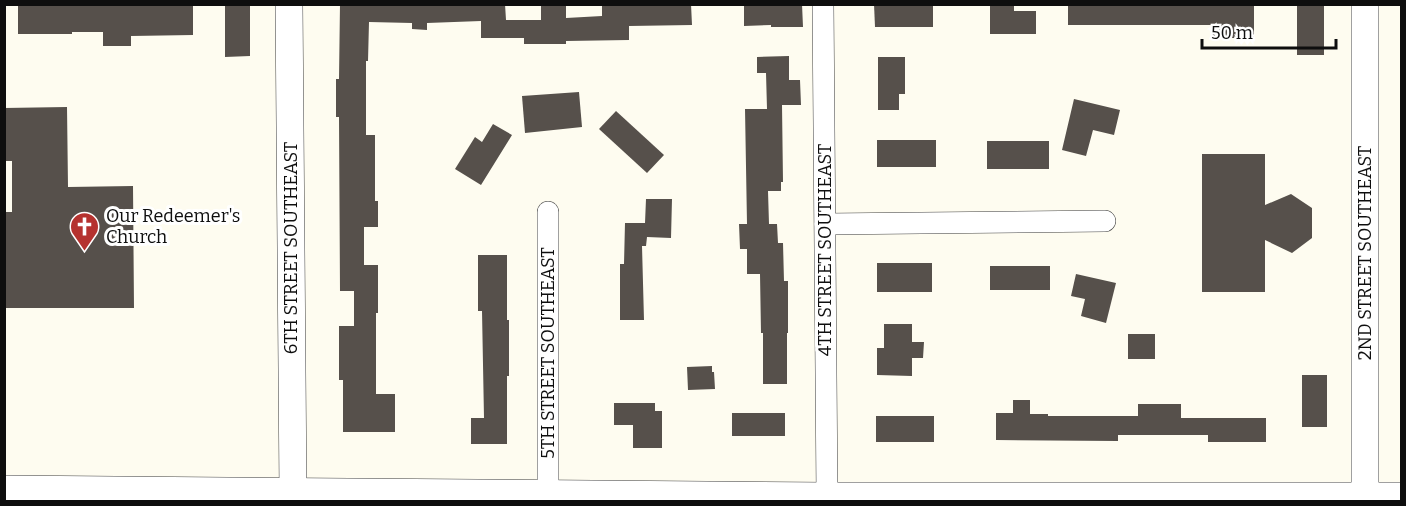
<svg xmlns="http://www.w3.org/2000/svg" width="1406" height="506" font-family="Bitter,serif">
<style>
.building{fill:#56504b}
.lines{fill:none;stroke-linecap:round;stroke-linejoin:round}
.minor-casing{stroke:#414141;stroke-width:22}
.tertiary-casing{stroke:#414141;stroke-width:28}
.minor{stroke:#fff;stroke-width:21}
.tertiary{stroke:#fff;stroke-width:27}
.labels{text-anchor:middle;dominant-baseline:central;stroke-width:6;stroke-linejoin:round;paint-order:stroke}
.poi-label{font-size:18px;fill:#0e0e0e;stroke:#fff;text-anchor:start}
.street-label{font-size:18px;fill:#0e0e0e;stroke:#fff}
</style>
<rect width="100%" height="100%" fill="#fefcf0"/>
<g class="building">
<polygon points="18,4 131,4 131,6 193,4 193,35 131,36 131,46 103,46 103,32 72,32 72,34 18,34"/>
<polygon points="225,4 250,4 250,56 225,57"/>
<polygon points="340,4 505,4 506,20 541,20 541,4 566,4 566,18 602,16 602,4 691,4 692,25 629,26 629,40 566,41 566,44 524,44 524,38 481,38 481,21 427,23 427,30 412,29 412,23 369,22 368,61 366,61 366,135 375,135 375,201 378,201 378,227 364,227 364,265 378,265 378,313 376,313 376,394 395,394 395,432 343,432 343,380 339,380 339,326 354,326 354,291 340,291 339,117 336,117 336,79 339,79"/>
<polygon points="744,4 802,4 803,27 771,27 771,25 744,26"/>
<polygon points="874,4 933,4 933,27 875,27"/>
<polygon points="990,4 1014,4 1014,11 1036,11 1036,34 990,34"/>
<polygon points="1068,4 1254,4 1254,38 1212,38 1212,25 1068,25"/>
<rect x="1297" y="4" width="27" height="51"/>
<polygon points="789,56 789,80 800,80 801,105 782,105 783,182 781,182 781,191 768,191 769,224 777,224 778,243 783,243 784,281 788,281 788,333 787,333 787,384 763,384 763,333 761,333 760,274 747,274 747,249 740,249 739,224 747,224 745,109 767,109 766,73 757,73 757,57"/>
<polygon points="878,57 905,57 905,94 899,94 899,110 878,110"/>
<polygon points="579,92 582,127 525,133 522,96"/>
<polygon points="1074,99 1120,110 1114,135 1093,130 1086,156 1062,150"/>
<polygon points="67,107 68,187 133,186 134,308 4,308 4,212 12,212 12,161 4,161 4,108"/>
<polygon points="616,111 664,155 647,173 599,129"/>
<polygon points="493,124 512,135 481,185 455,169 475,137 482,142"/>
<rect x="877" y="140" width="59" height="27"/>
<rect x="987" y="141" width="62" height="28"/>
<polygon points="1202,154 1265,154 1265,205 1291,194 1312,208 1312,238 1292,253 1265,240 1265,292 1202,292"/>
<polygon points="646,199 672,199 671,238 647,237 646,246 642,246 644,320 620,320 620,264 624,264 625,223 645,223"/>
<polygon points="478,255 507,255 507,320 509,320 509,376 507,376 507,444 471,444 471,418 484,418 482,311 478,311"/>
<rect x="877" y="263" width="55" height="29"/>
<rect x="990" y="266" width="60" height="24"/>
<polygon points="1076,274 1116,283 1106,323 1081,316 1085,299 1071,296"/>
<polygon points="884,324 912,324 912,342 924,342 923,358 912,358 912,376 877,375 877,348 884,348"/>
<rect x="1128" y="334" width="27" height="25"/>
<polygon points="712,366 712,372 714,372 715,389 688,390 687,367"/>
<rect x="1302" y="375" width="25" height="52"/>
<polygon points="1013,400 1030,400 1030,414 1048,414 1048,416 1138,416 1138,404 1181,404 1181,418 1266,418 1266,442 1208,442 1208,435 1118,435 1118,441 996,440 996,413 1013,413"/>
<polygon points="614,403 655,403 655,411 662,411 662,448 633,448 633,425 614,425"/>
<rect x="732" y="413" width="53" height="23"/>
<rect x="876" y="416" width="58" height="26"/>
</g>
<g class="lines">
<defs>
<g id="minor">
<polyline points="823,4 827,496"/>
<polyline points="548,212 548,494"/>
<polyline points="825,224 1105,221"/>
</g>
<g id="tertiary">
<polyline points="289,4 293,492"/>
<polyline points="4,489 827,496 1402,496"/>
<polyline points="1365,502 1365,4"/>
</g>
</defs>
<use href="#minor" class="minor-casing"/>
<use href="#tertiary" class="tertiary-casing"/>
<use href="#minor" class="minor"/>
<use href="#tertiary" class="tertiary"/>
</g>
<defs>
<symbol id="church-pin" viewBox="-11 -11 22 30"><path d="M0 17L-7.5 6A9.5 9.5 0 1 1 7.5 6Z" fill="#b5322f" stroke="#fff"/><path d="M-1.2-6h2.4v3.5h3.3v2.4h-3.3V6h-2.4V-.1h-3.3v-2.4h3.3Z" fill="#fff"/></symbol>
</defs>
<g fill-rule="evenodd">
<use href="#church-pin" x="68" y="210" width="33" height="45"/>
</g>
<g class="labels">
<g class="poi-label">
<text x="106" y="216">Our Redeemer's<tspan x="106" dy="21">Church</tspan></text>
</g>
<g class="street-label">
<text transform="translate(291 248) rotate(-90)">6TH STREET SOUTHEAST</text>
<text transform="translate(825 250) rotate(-90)">4TH STREET SOUTHEAST</text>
<text transform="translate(1365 253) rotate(-90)">2ND STREET SOUTHEAST</text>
<text transform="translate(548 353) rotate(-90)">5TH STREET SOUTHEAST</text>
</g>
</g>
<rect width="1406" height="506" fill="none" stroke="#0e0e0e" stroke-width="12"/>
<path d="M1202 39v9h134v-9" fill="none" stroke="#0e0e0e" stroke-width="3"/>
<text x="1211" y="39" font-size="18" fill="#0e0e0e" stroke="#ffffff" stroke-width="4.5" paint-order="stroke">50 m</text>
</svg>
